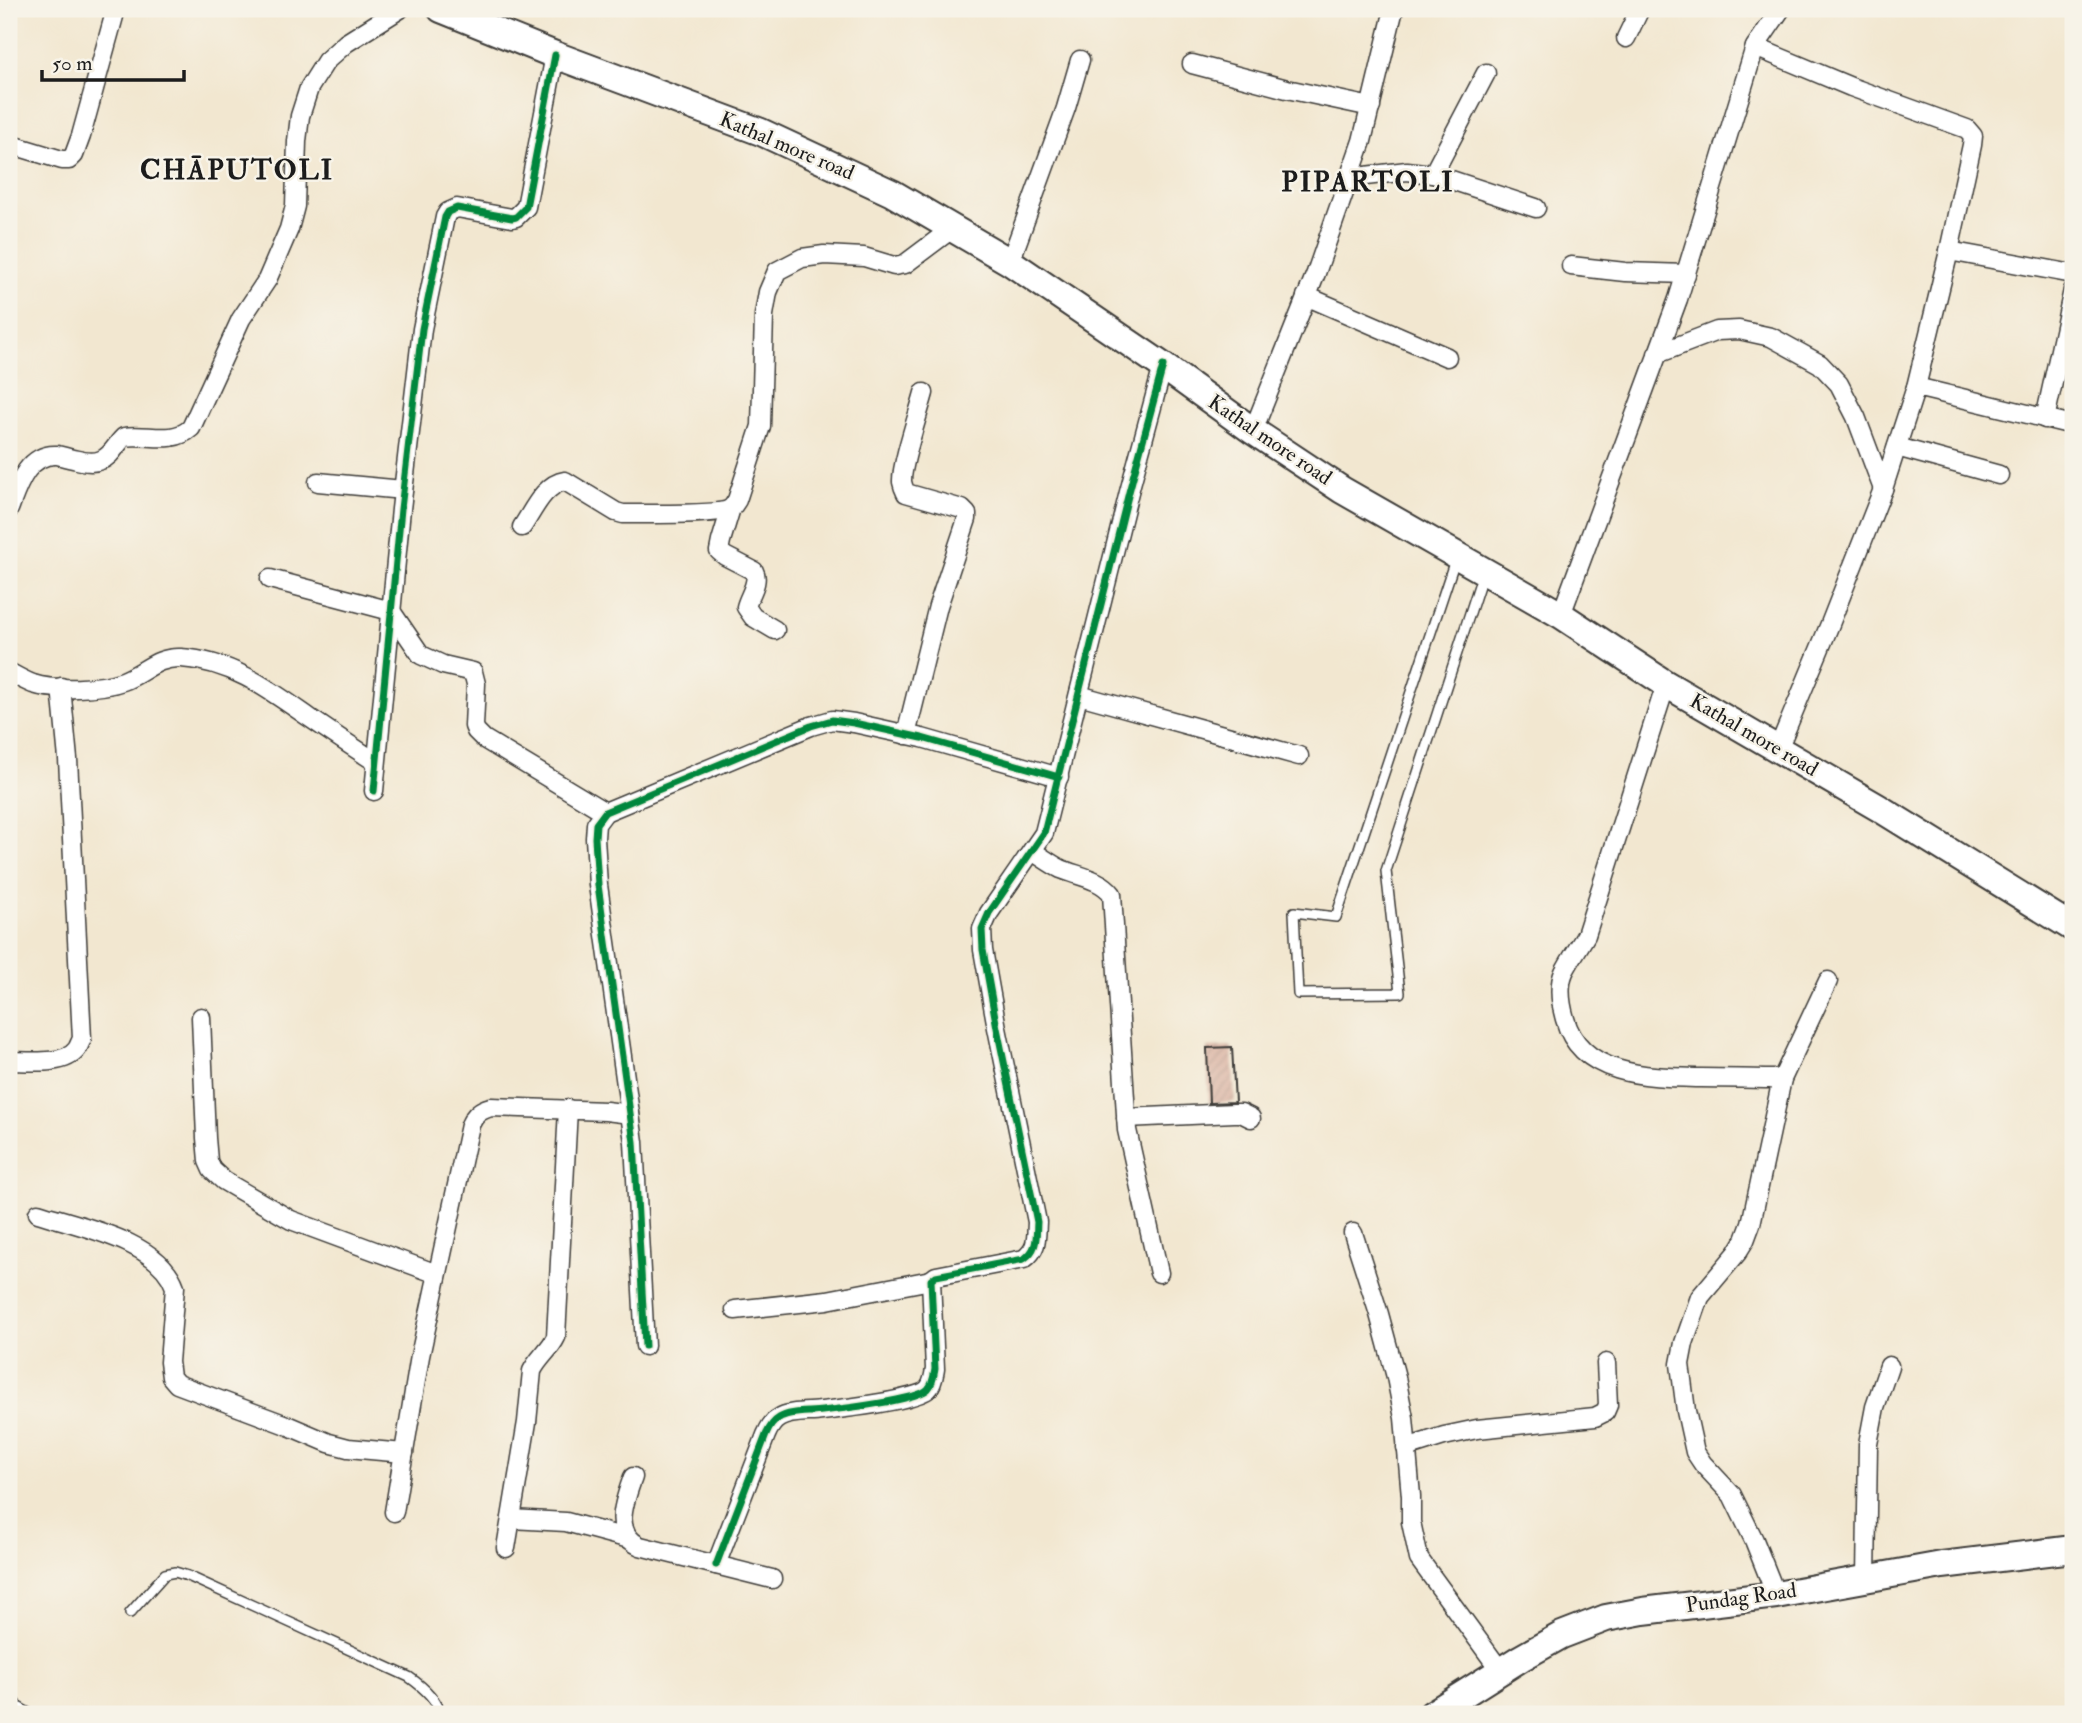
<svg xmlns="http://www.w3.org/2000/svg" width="2082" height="1723" font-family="'IM FELL Double Pica',serif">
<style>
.building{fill:url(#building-hatch)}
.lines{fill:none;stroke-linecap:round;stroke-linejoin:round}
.lane-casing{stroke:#3c3a37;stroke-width:12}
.street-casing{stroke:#3c3a37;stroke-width:21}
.secondary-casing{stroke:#3c3a37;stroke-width:30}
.lane{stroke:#fff;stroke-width:9}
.street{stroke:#fff;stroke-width:18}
.secondary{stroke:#fff;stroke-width:26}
.cycleway-casing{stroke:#f7f3e8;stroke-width:11}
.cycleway{stroke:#00873e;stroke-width:7}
.labels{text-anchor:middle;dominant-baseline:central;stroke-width:5;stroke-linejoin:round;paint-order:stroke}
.street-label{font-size:21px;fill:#1c1c1c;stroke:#f7f3e8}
.district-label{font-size:28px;font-weight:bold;letter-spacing:2px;fill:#1c1c1c;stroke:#f7f3e8}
</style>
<defs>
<pattern id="building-hatch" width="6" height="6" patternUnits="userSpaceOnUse" patternTransform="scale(1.75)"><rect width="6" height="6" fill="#d19e8b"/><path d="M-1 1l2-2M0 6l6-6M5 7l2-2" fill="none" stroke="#a98071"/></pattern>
</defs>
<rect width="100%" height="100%" fill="#f7f3e8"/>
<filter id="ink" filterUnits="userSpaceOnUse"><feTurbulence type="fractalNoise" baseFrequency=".0143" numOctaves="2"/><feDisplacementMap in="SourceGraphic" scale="14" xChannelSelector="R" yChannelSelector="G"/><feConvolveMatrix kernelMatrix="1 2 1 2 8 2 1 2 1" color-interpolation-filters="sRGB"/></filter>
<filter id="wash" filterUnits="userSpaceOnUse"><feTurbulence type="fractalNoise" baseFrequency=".00686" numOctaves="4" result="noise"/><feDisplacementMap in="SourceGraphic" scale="28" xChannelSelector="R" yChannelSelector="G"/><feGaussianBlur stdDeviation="1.57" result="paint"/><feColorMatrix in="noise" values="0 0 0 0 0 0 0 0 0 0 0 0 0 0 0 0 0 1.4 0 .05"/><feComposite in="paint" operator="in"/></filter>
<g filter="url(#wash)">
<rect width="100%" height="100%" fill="#f2e7d0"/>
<g id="blocks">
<polygon class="building" points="1232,1047 1235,1102 1209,1103 1207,1048"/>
</g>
</g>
<g filter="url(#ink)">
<use href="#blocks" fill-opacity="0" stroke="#3c3a37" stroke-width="2"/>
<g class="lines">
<defs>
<g id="lane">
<polyline points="1455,560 1336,917 1294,912 1298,994 1400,993 1386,871 1483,573"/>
<path d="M130,1613L165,1574L175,1572L188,1576L409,1677C422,1686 436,1698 441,1714"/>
<polyline points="9,1695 18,1707 30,1714"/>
</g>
<g id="street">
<polyline points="1781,9 1755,47 1851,87 1967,129 1973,136 1972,145 1949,251 1916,387"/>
<polyline points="1626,38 1640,9"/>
<polyline points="1192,64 1287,89 1371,107"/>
<polyline points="9,144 62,160 69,160 74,155 81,136 116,9"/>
<polyline points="1433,174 1486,73"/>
<polyline points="1349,178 1407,171 1433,174 1536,208"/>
<polyline points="1949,251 2073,274"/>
<polyline points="1010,262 1066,108 1080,60"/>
<polyline points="1571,266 1625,272 1686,274"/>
<polyline points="1306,296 1447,357"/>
<polyline points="1657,354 1717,331 1739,330 1771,337 1820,364 1839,384 1856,417 1883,489"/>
<polyline points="2045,419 2073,290"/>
<polyline points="1253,431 1316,273 1362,141 1394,9"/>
<polyline points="1897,447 1999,475"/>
<polyline points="318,482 403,490"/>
<path d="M731,508L721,541L719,551L725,556L754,571C760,582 749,595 746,607L753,617L775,630"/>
<path d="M9,509C17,488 27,453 57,455C62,456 68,458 73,459C82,461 92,464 101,460C112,456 116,444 124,437C147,433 172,445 191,428L241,319L267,280L289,229L295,206L297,141L300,116L309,88L326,61L346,43L400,9"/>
<path d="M522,527C533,511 544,484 565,481L616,512L623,514C639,514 720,515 730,509C733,507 735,503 737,500L761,426L764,315L768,292L777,271L802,258L824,255L864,257L894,266L905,264L953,228"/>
<polyline points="270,579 391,611 421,655 443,665 473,672 476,684 474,726 476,731 484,739 605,812"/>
<polyline points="1561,615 1678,299 1755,47"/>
<path d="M9,672C16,676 25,681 33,684C54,691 101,689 123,681C145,673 155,657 181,658C232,661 270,690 310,718C332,733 354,748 376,762"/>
<path d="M1666,684L1586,935C1579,947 1570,960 1564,972C1558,986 1561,1005 1565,1019C1581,1078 1652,1077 1701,1078C1728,1078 1755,1079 1782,1079"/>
<polyline points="1079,695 1299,756"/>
<path d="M906,735L938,606L967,519V514L962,509L906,493C904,489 903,487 902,482C901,465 919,412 924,393"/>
<polyline points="1778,749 1830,624 1883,489 1916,387 2073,425"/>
<polyline points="374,791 401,509 422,329 445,217 448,212 457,208 512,218 516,217 526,207 555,55"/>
<path d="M1032,851C1042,857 1051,864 1061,869C1078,876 1101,879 1112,894L1127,1130L1159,1273"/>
<polyline points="201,1017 206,1138 208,1161 212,1170 224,1181 291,1220 437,1274"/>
<path d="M9,1061C27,1061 65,1066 77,1049C79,1046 80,1042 82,1039L68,759L61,687"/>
<polyline points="1126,1118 1234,1113 1241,1113 1251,1118"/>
<path d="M38,1213C81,1227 159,1241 175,1287L169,1362L171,1377L177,1384L289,1426L329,1443L348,1448L404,1453"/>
<polyline points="1353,1233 1379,1314 1396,1377 1404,1418 1411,1496 1411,1522 1419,1559 1500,1670"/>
<polyline points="735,1310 827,1300 931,1280"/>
<polyline points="645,1346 634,1142 598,885 595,838 596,824 605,812 811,726 832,720 854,723 922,738 1059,777"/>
<polyline points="1406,1448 1444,1436 1477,1429 1595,1417 1605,1412 1608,1405 1606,1363"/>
<path d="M633,1477C625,1500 611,1533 640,1546L772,1579"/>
<path d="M394,1512L420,1356L470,1125C475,1114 480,1110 491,1107L606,1111L630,1114"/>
<polyline points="511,1519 566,1522 626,1538"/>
<path d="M506,1548L527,1422L532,1371C538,1358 550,1350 556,1337L568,1109"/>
<path d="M716,1565L766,1435C769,1428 772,1422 779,1418C790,1411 809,1413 822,1411C840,1409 918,1400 928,1389C933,1384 934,1375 935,1369L931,1280L936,1276L1024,1259C1038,1249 1036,1238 1037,1222L997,1028L983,950L982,929L989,913L1044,833L1129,492L1163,366"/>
<polyline points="1866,1578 1868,1444 1875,1407 1889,1366"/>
<polyline points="1776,1595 1754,1540 1732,1495 1703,1464 1695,1452 1686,1411 1680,1364 1684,1343 1700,1297 1737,1253 1745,1240 1751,1224 1782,1079 1828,981"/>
</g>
<g id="secondary">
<polyline points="441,9 555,55 761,132 892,193 1010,262 1163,366 1253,431 1342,490 1561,615 1666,684 1879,808 2073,928"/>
<polyline points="1432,1714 1521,1658 1562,1635 1606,1618 1643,1611 1776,1595 1942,1565 2073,1549"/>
</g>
</defs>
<use href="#lane" class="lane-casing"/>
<use href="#street" class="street-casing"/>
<use href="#secondary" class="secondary-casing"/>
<use href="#lane" class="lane"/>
<use href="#street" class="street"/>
<use href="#secondary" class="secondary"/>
<defs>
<g id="cycleway">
<polyline points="374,791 401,509 422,329 445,217 448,212 457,208 512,218 516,217 526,207 555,55"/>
<polyline points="645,1346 634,1142 598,885 595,838 596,824 605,812 811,726 832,720 854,723 922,738 1059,777"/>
<path d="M716,1565L766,1435C769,1428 772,1422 779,1418C790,1411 809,1413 822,1411C840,1409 918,1400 928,1389C933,1384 934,1375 935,1369L931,1280L936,1276L1024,1259C1038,1249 1036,1238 1037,1222L997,1028L983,950L982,929L989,913L1044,833L1129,492L1163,366"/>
</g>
</defs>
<use href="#cycleway" class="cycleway-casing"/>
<use href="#cycleway" class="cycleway"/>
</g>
</g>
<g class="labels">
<g class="street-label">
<text transform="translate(787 146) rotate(23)">Kathal more road</text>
<text transform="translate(1270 440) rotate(34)">Kathal more road</text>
<text transform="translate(1754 735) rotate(30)">Kathal more road</text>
<text transform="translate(1741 1598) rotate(-8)">Pundag Road</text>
</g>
<g class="district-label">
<text x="237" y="170">CHĀPUTOLI</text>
<text x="1368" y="182">PIPARTOLI</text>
</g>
</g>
<rect width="2082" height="1723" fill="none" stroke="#f7f3e8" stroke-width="35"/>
<path d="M42 70v10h142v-10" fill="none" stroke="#1c1c1c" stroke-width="3.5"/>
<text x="52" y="70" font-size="21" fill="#1c1c1c" stroke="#f7f3e8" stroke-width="5" paint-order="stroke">50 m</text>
</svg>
